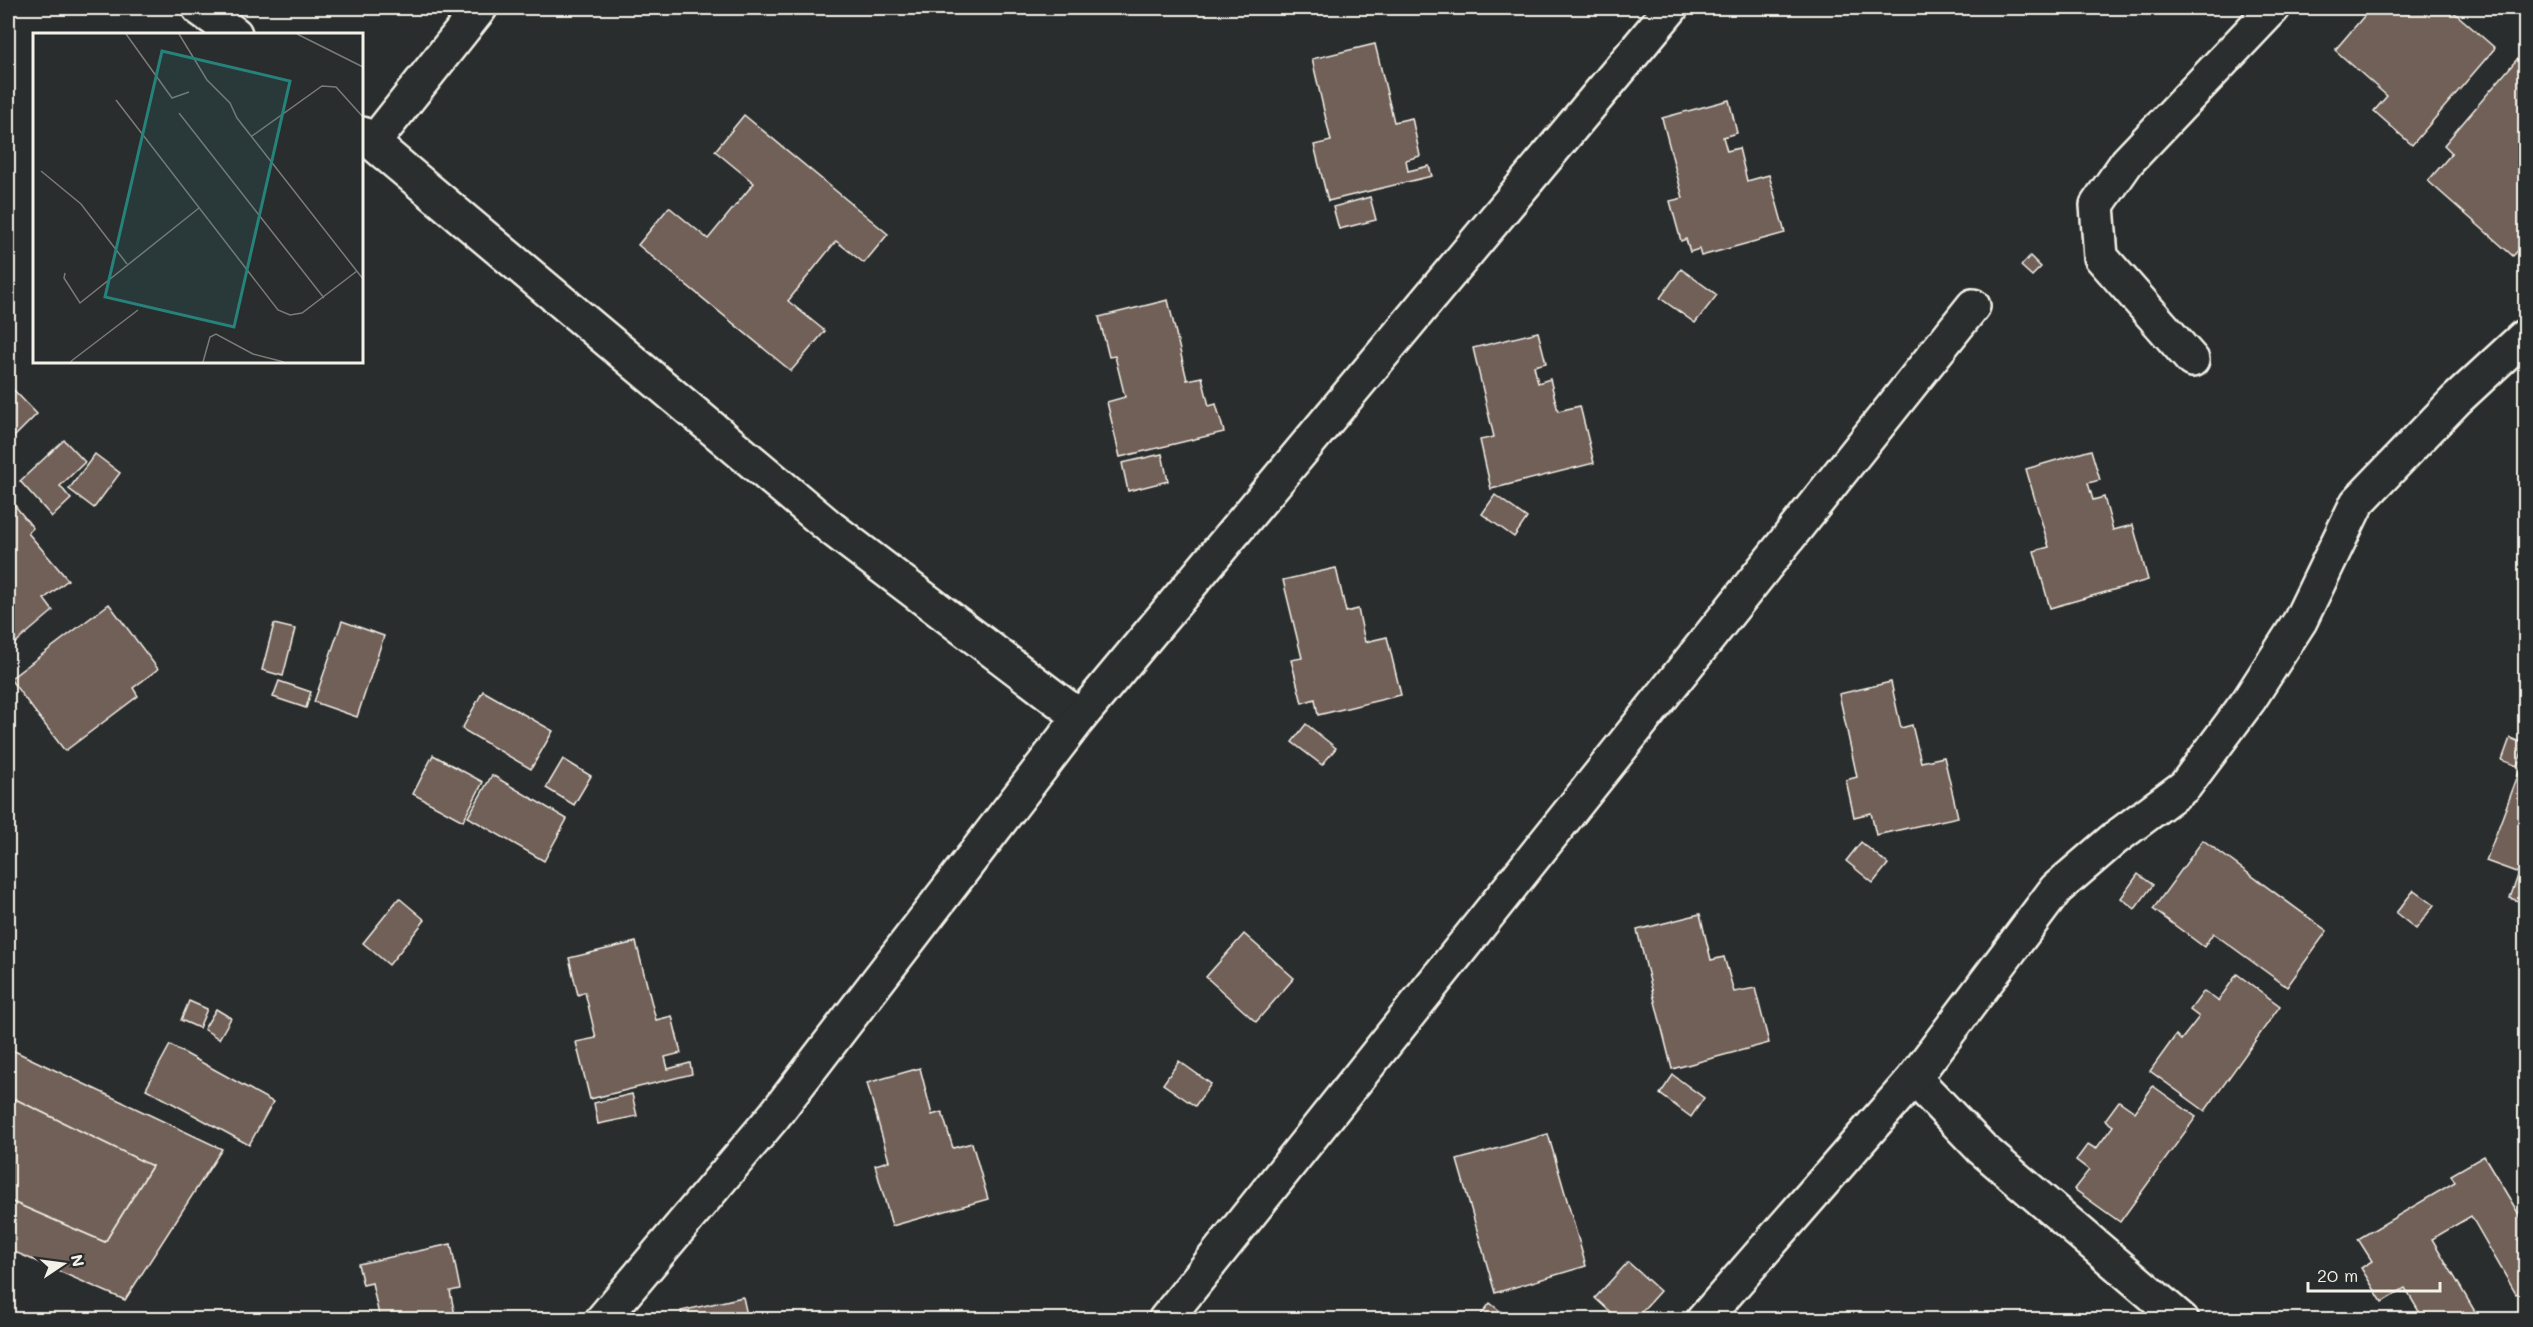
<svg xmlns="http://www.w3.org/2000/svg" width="2533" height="1327" font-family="Mali,sans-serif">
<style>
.building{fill:#716058;stroke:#f4f1e8;stroke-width:1.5}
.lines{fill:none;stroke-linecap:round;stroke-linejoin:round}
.minor-casing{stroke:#f4f1e8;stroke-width:38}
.minor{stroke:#2a2d2e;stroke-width:33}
.inset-road{fill:none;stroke:#7b7b78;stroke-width:1.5}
.view{fill:#26827a;fill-opacity:0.15;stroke:#26827a;stroke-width:3}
.inset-edge{fill:none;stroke:#f4f1e8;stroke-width:3}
</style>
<rect width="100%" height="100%" fill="#2a2d2e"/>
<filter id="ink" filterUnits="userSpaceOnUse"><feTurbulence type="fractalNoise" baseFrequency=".0167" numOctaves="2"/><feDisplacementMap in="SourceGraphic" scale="12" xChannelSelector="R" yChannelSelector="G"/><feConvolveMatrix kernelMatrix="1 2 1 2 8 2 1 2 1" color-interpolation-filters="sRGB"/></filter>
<g filter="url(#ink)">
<g class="building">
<polygon points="2371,8 2449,8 2495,48 2412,145 2374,111 2387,96 2335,50"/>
<polygon points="1375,44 1394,122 1412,118 1420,156 1406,160 1408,171 1429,166 1432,176 1328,201 1314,145 1331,141 1312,59"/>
<polygon points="2518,58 2526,65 2526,242 2513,256 2428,181 2452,153 2444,145"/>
<polygon points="1729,100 1737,133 1723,137 1727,151 1739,148 1747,181 1769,175 1785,233 1701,256 1699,249 1690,252 1686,239 1681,241 1670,201 1683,198 1662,118"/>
<polygon points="744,115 888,234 864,263 836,241 788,301 825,331 791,371 638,245 669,207 708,239 754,183 715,151"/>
<polygon points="1370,197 1376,220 1339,229 1333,207"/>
<polygon points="2030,256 2041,267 2032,276 2021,266"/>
<polygon points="1681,269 1717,295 1695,323 1660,298"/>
<polygon points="1168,300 1187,380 1202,377 1209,406 1216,404 1224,432 1120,457 1107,402 1125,397 1115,356 1109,357 1099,317"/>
<polygon points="1538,332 1546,363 1534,366 1538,383 1550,379 1558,411 1580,406 1594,463 1491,489 1480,440 1494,437 1473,348"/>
<polygon points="8,384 37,414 8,443"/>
<polygon points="64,440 85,462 60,486 71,499 52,517 20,481"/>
<polygon points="2091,450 2100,480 2088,483 2093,500 2104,497 2113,530 2133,525 2148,580 2050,608 2034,551 2049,547 2026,469"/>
<polygon points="95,454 120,473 94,508 69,489"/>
<polygon points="1162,454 1168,481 1128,491 1122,463"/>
<polygon points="1495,495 1527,518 1514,537 1482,514"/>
<polygon points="8,497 33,528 28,533 68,580 44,599 53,611 14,644 8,636"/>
<polygon points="1336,568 1346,612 1358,609 1365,642 1387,637 1401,695 1318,715 1315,699 1302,703 1291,660 1302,658 1283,580"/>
<polygon points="109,604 158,669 133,688 138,696 65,751 10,679"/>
<polygon points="342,621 384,636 357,717 314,702"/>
<polygon points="274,624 295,629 283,676 262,670"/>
<polygon points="279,681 311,692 306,708 273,697"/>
<polygon points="1891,682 1901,728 1912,725 1921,762 1944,757 1958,817 1876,835 1871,813 1854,817 1846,780 1857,777 1839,694"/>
<polygon points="483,691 553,731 531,769 462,729"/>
<polygon points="1306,724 1336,748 1322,765 1292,742"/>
<polygon points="2510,738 2525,744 2517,766 2502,760"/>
<polygon points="2526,754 2526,904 2510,898 2519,873 2486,861"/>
<polygon points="433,755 483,782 463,821 413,794"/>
<polygon points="563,759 591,776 574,805 546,788"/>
<polygon points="492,775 567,819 544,861 468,817"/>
<polygon points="2203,840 2327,931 2287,987 2213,933 2204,947 2153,909"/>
<polygon points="1861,842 1888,864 1873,883 1846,861"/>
<polygon points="2138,874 2153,885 2135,909 2121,898"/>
<polygon points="2414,890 2434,905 2416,929 2396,913"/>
<polygon points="399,898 425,920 389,965 363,943"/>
<polygon points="1700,914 1711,960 1724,957 1734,992 1755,988 1769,1043 1672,1069 1637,930"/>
<polygon points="1244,934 1294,978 1256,1022 1206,977"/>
<polygon points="636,942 656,1020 672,1016 681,1053 665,1057 668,1069 690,1063 692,1074 590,1099 576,1042 596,1038 585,992 578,995 569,958"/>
<polygon points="2237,974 2280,1006 2205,1111 2150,1071 2176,1035 2181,1040 2199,1017 2190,1010 2204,991 2218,1001"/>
<polygon points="189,1001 207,1009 199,1028 181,1020"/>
<polygon points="216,1009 231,1018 219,1039 204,1029"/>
<polygon points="170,1045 273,1102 249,1145 146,1089"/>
<polygon points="8,1048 222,1149 125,1300 8,1249 8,1200 105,1242 152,1166 15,1099 8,1116"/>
<polygon points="1179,1061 1211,1084 1195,1106 1163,1084"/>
<polygon points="920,1068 932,1115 942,1112 953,1148 972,1143 988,1199 892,1226 875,1165 889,1161 867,1083"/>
<polygon points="1673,1075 1704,1098 1691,1117 1660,1094"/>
<polygon points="2153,1086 2196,1117 2120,1222 2074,1189 2089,1170 2076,1160 2088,1144 2096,1149 2113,1126 2105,1120 2119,1101 2135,1112"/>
<polygon points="632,1094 637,1116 598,1124 594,1103"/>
<polygon points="15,1099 152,1166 105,1242 8,1200 8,1116"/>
<polygon points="1548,1134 1586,1266 1495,1293 1457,1160"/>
<polygon points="2484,1156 2526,1226 2526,1289 2516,1294 2471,1216 2432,1239 2480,1320 2424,1320 2405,1288 2382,1302 2361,1268 2372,1261 2358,1239 2455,1182 2451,1175"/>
<polygon points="451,1244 460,1289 450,1291 456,1320 380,1320 372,1283 363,1285 358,1264"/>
<polygon points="1628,1262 1660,1291 1634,1320 1619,1320 1595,1298"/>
<polygon points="743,1297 748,1320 683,1320 681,1311"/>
<polygon points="1490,1303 1511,1320 1477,1320"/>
</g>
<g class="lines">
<defs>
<g id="minor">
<polyline points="199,8 235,34"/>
<polyline points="362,134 831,528 1080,717"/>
<polyline points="373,143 480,8"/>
<polyline points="2192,360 2101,257 2097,205 2127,162 2273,8"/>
<polyline points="1914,1078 1982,1149 2182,1320"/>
<polyline points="602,1320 774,1116 1080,717 1671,8"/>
<polyline points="1165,1320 1973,306"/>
<polyline points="1703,1320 1914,1078 2056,889 2114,839 2185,786 2249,700 2300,621 2357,503 2456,400 2526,335"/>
</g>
</defs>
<use href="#minor" class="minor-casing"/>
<use href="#minor" class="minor"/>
</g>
</g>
<g transform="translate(33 33)">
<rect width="330" height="330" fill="#2a2d2e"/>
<path class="inset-road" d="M93,1L139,65L156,59M146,1L174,47L197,70L204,85L330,246M264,1L330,34M83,67L245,277L257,282L269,280L324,238M146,80L291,265M219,103L289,53L303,54L330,84M8,138L48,171L94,231M32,240L31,245L47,270L166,175M37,329L105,277M170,329L177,304L183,301L220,321L251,329"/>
<path class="view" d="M129,18L257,48L201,294L72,264Z"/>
<rect width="330" height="330" class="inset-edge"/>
</g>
<rect width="2533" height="1327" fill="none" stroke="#2a2d2e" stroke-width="30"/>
<rect x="15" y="15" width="2503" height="1297" fill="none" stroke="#f4f1e8" stroke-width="2" filter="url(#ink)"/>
<g transform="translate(63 1264) rotate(77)" stroke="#2a2d2e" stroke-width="4.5" paint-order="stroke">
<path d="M0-4.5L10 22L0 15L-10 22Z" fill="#f4f1e8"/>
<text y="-9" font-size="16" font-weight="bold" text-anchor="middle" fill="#f4f1e8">N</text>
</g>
<path d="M2308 1282v9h132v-9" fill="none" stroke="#f4f1e8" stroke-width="3"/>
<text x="2317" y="1282" font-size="18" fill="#f4f1e8" stroke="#2a2d2e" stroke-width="4.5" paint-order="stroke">20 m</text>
</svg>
